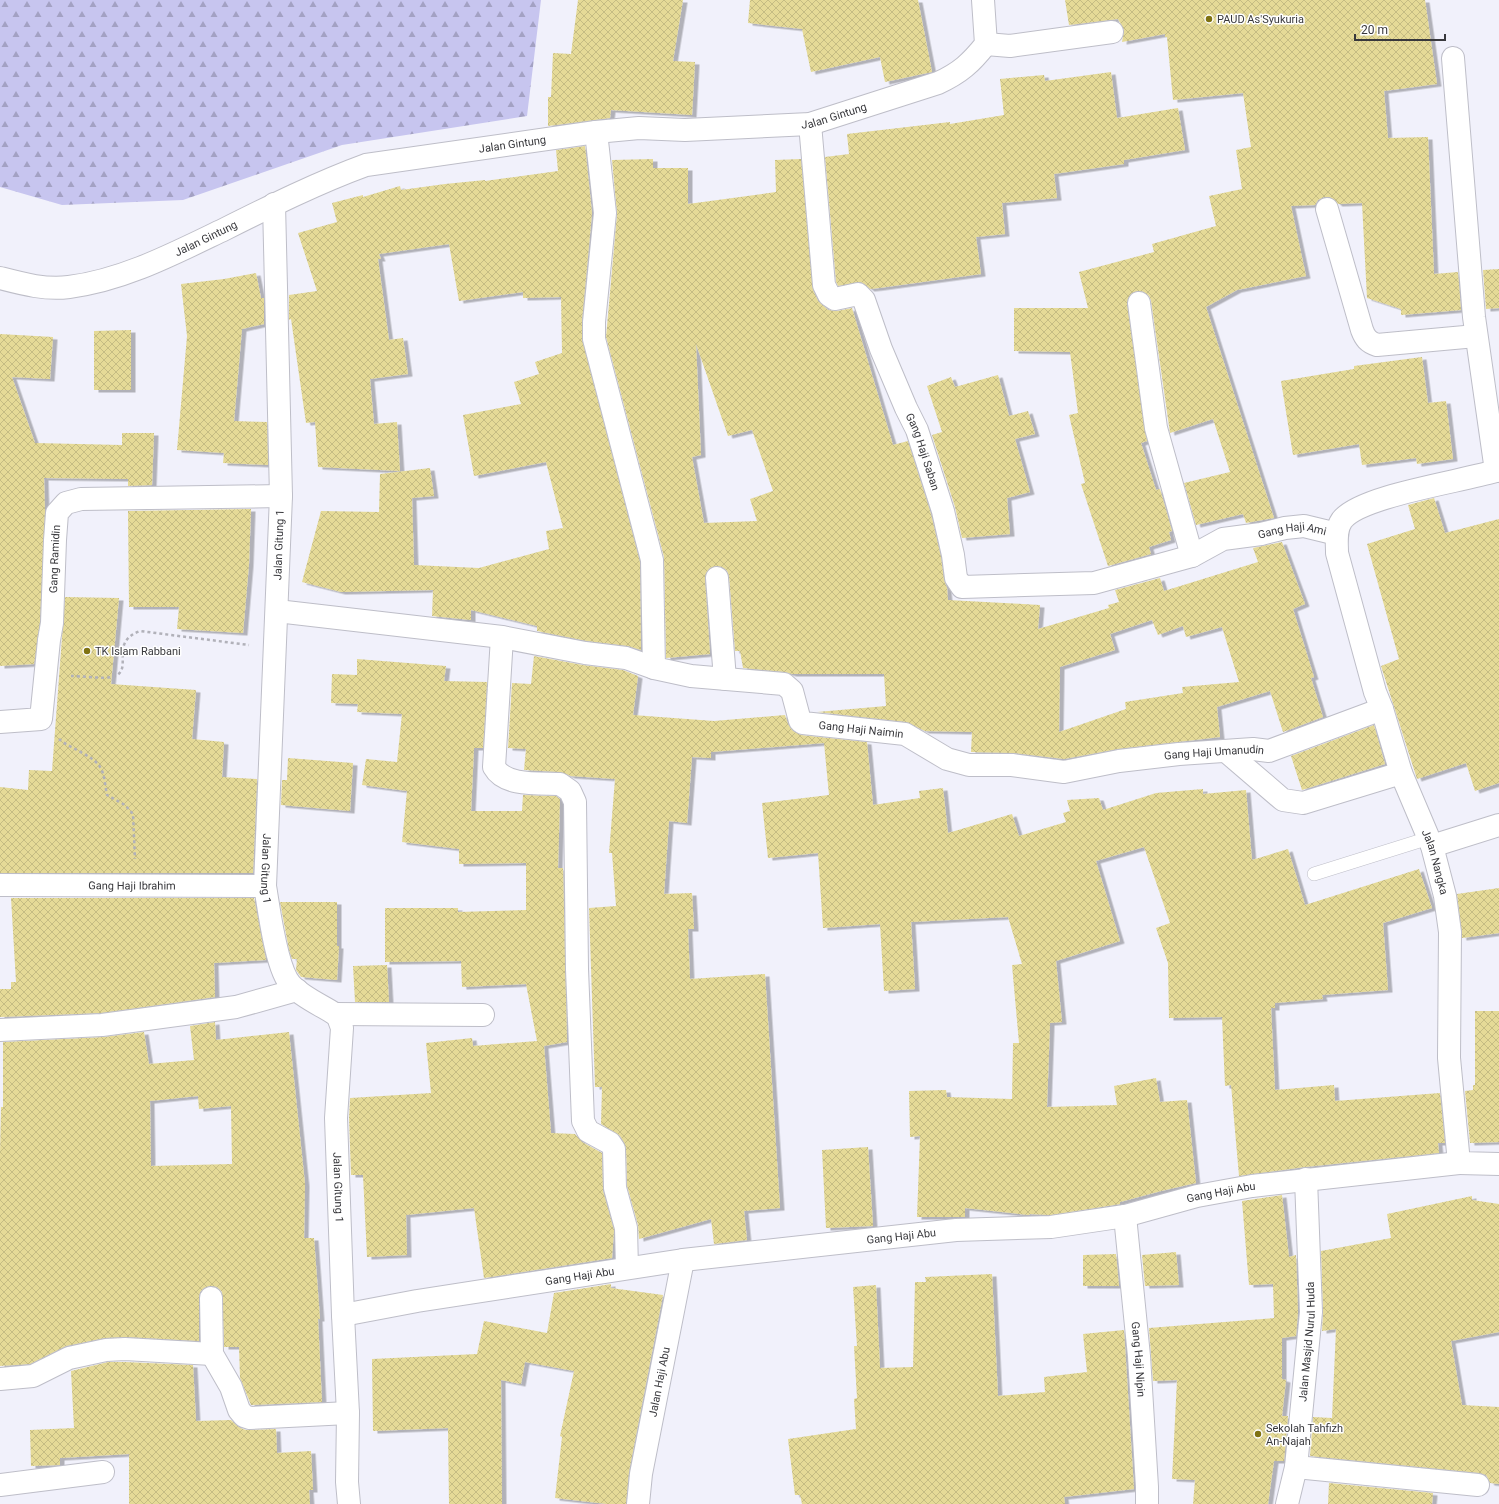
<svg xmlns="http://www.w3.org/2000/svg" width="1499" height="1504" font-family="Roboto,sans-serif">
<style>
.forest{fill:url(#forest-firs)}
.building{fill:url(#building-cross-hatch);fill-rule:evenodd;filter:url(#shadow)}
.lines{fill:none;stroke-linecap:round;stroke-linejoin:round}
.service-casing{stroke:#bebec8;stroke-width:14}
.minor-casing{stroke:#bebec8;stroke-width:24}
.path{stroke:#b1b1b9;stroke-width:2.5;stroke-dasharray:3 3;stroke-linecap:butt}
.service{stroke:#fff;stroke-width:13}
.minor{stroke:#fff;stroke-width:22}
.poi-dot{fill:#7f7212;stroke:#fff;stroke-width:1.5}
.labels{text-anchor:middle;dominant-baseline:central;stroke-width:3;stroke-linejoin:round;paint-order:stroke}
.poi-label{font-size:11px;fill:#38383c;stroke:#fff;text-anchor:start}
.street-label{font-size:11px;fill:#38383c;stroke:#fff}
</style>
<defs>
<pattern id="forest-firs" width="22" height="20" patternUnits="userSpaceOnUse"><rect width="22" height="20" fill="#c7c5ef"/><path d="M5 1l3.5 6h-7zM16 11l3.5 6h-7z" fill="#a3a1c3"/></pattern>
<pattern id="building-cross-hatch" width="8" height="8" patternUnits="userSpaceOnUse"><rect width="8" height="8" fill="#e5da97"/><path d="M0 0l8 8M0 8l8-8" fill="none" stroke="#c5bc83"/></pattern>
<filter id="shadow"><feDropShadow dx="4.5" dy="2.5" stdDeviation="0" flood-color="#0004"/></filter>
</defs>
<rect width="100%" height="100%" fill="#f1f1fb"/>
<polygon class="forest" points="0,0 541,0 527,116 342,145 183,200 62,205 0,187"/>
<g class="building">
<polygon points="578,0 683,0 673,61 695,62 692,115 611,110 610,118 548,126 548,97 551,97 553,53 571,54"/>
<polygon points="750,0 918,0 932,72 885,82 880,57 811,72 802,29 748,23"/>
<polygon points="1065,0 1425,0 1437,84 1384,91 1388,138 1428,137 1434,274 1458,272 1461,310 1401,315 1401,309 1367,298 1362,203 1338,204 1330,197 1324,197 1318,200 1315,205 1291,206 1306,276 1237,290 1206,307 1274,518 1246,523 1243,514 1196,525 1184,483 1230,472 1213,419 1170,433 1151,301 1149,296 1144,292 1138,291 1132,293 1128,298 1127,305 1147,441 1141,443 1156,490 1160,489 1172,531 1169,532 1171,540 1149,547 1151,554 1108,566 1081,484 1085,483 1069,415 1078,413 1070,352 1014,351 1014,308 1088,308 1079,272 1154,252 1152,244 1216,226 1209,196 1242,189 1236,150 1251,147 1243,93 1173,100 1167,37 1165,37 1165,34 1122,42 1124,30 1118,19 1069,25"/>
<polygon points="1111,72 1117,118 1178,108 1185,150 1124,160 1124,164 1054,174 1057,198 1002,203 1005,234 976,237 981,274 879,288 870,289 861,282 838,286 836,282 825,157 849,154 847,134 950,122 950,124 1004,115 1000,79 1044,75 1045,81"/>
<polygon points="585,146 592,213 582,321 582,339 640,562 641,650 628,646 587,641 537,631 537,626 471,610 471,620 432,616 433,590 341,592 302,582 321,511 379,512 380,474 430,468 434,496 412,498 414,565 479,568 549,549 546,531 563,528 546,462 474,476 463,415 521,404 514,382 539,374 535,362 562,353 561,297 523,298 523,292 459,301 449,244 379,254 381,259 378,259 389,340 403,338 408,374 370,379 374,424 397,422 400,471 318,467 315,422 306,423 291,319 289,320 289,295 317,291 298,233 337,222 332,203 363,195 363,197 400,186 401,190 445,184 485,180 485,181 558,171 556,150"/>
<path d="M653,159V168H688V204L776,192L775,160L801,159L813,290L818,301L828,310L837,311L852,308L893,445L908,441L931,514L941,557L944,580L947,588L948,600L1040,605L1038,629L1109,608L1108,605L1119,602L1115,590L1160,578L1164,591L1258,562L1253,548L1282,542L1305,604L1293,609L1314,677L1311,678L1323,717L1283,732L1270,691L1217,707L1220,737L1118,749L1064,759L1014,753L971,752L972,732L925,731L906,722L817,712L886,706L884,674H792L785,672L743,668L740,651H735L729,577L727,571L722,567L716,566L710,568L706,573L705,579L710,654L666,658L664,557L606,337L617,214L612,160ZM696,344L728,436L752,430L773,491L750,499L757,521L704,523L692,457L701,455ZM1152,620L1158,635L1183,626L1186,637L1222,627L1239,682L1182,687L1183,693L1125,702L1126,709L1059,732L1060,667L1115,650L1110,634Z"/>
<polygon points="1499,269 1499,308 1486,309 1483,270"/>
<polygon points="256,273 261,298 264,298 264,324 242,329 234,421 267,422 268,465 223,463 224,453 177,450 187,336 181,284 224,279"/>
<polygon points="131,330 131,390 94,390 94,331"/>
<polygon points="0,334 53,337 50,379 12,377 35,443 122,445 122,433 154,433 152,485 128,486 128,479 44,478 45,511 40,622 34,664 0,666"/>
<polygon points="1422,357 1428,403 1446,401 1453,459 1417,464 1416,458 1362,465 1359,444 1293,455 1281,381 1354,369 1354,366"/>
<polygon points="998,375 1009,416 1028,411 1035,434 1015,439 1030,492 1007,498 1010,534 962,538 955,507 932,435 942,432 927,386 951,377 955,387"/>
<polygon points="1434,498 1445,533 1499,519 1499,783 1475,791 1466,763 1417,779 1381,666 1399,659 1367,544 1415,529 1408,505"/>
<polygon points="251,509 249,564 243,633 177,629 179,607 129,607 128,511"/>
<polygon points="65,597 119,598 111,684 196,690 192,739 224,742 222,777 257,779 253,873 0,873 0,787 28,790 29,770 52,771"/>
<polygon points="534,656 583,665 623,670 638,676 633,715 714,721 785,715 788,724 793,731 801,735 867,742 873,805 920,798 919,791 943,788 948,833 1012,814 1019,836 1066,822 1063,813 1070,811 1067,800 1099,798 1103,810 1156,793 1203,789 1203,794 1246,790 1252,860 1288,849 1305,905 1419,869 1432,908 1383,923 1388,990 1322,995 1323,999 1275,1003 1275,1008 1271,1008 1275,1090 1334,1085 1335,1101 1440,1093 1445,1143 1438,1143 1439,1153 1305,1167 1239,1176 1231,1085 1225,1086 1222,1017 1169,1018 1168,963 1156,928 1170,923 1144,847 1096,861 1120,941 1056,961 1062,1022 1050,1023 1047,1107 1117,1105 1114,1086 1156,1078 1160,1102 1187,1100 1196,1183 1161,1191 1120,1202 1120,1204 1050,1215 1030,1214 1029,1215 965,1208 965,1217 917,1217 920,1136 910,1137 909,1091 946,1090 947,1097 1012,1099 1013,1043 1019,1043 1012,965 1022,964 1008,917 911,922 915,989 884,991 880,924 823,928 818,853 768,858 762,803 829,795 824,743 711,752 711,758 692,757 687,823 669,821 664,894 692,893 694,929 688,929 690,979 765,974 780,1208 744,1211 747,1240 714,1244 711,1219 639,1239 638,1225 627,1186 626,1148 620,1136 601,1124 602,1087 595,1087 589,908 616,906 612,853 609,853 615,779 571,776 560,772 524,770 526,749 508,748 512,683 531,684"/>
<polygon points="357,659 446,666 444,681 487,682 483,748 474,748 471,811 522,811 523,795 556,796 560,799 558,868 563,868 567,1042 544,1046 551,1133 575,1134 582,1142 602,1153 603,1191 614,1230 612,1258 484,1278 474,1208 406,1215 407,1255 367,1257 363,1175 351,1175 349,1118 350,1098 431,1093 426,1043 472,1038 473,1046 537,1041 526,984 462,987 461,961 385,962 385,908 458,908 458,912 526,910 526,863 459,864 459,849 402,842 407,791 362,785 366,759 397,762 402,714 357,712 358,704 331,703 332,674 357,675"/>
<polygon points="1374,725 1385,764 1302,790 1291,756"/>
<polygon points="288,758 353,763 350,811 281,805 282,780 287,780"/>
<polygon points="1499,888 1499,933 1462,938 1457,894"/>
<polygon points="11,898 254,898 266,960 214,963 215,997 101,1013 0,1017 0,989 11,989 11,982 16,982"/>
<polygon points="280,902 337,902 337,946 339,946 337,980 301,977 296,970 297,959 292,959 289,950"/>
<polygon points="387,965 389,1002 355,1002 353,966"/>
<polygon points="1475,1011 1499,1011 1499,1142 1470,1143 1465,1091 1473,1090 1473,1085 1475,1085"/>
<path d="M215,1022L216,1040L289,1032L305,1184L304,1238H314L320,1319H318L322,1402L251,1405L240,1378L239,1347H224L222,1292L217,1287L211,1286L204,1288L200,1292L199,1298V1341L126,1337L105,1338L66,1346L30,1364L0,1366V1153L1,1107H3V1042L103,1037L144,1032L149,1064L194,1060L190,1026ZM198,1096L199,1109L231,1106L232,1164L151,1166L150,1101Z"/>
<polygon points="868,1147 873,1226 826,1228 822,1150"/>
<polygon points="1282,1195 1289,1257 1296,1255 1298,1312 1296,1336 1282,1338 1282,1379 1286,1380 1282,1416 1288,1416 1284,1461 1274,1461 1268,1504 1193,1504 1195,1480 1172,1479 1177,1380 1153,1381 1149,1328 1274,1318 1273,1284 1249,1285 1242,1201"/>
<polygon points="1472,1196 1472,1200 1499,1204 1499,1332 1451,1341 1462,1405 1499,1407 1499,1484 1490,1483 1486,1475 1479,1473 1310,1456 1313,1417 1332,1418 1336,1329 1322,1331 1323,1312 1321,1251 1391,1238 1387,1214"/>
<polygon points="1176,1252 1179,1285 1145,1286 1142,1255"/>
<polygon points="1116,1254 1119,1286 1083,1286 1083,1255"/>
<polygon points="992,1274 998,1396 1045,1392 1044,1377 1087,1372 1083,1334 1124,1330 1134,1489 1064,1497 1065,1504 802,1504 800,1495 795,1495 788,1439 856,1429 854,1399 857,1398 854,1346 857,1346 853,1287 876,1285 880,1368 913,1367 915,1282 926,1282 925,1277"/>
<polygon points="611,1284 611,1288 663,1295 629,1472 626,1504 607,1504 555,1498 562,1437 560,1436 574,1371 525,1362 521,1384 501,1380 502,1504 449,1504 448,1428 373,1431 372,1359 477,1354 484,1321 547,1333 554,1293"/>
<polygon points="108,1362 125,1362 193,1365 196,1421 231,1420 240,1428 246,1430 276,1429 277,1453 311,1451 313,1490 309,1490 310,1504 129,1504 129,1454 60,1458 60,1465 31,1466 30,1430 74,1428 71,1371"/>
<polygon points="1329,1483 1433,1493 1432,1504 1328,1504"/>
</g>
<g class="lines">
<defs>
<polyline id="service" points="1314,874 1429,838"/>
<g id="minor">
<polyline points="986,44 1010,46 1112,32"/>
<polyline points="1453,58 1474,317 1496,471"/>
<path id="s1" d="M810,124L824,285L829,295L835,299L858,294L864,300L881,349L906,408L917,430L943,511L953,555L956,578L962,587L1094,583L1192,556L1223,539L1261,534L1285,528L1304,526L1337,534"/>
<polyline points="596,132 605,213 594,322 594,339 652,560 654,668"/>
<path id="s2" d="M274,204L281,496L265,886C269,909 276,969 291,985C302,997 321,1005 335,1014L338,1017L342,1028L336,1118L343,1315L348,1413L347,1482L349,1504"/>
<path d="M1327,209L1362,330C1365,338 1368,342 1377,345L1476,336"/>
<path id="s3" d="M0,278C23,284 45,290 69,287C124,280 175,253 225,229C271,206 317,183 366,165L596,132L639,128L685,130L810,124L938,83C960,73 971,63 986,44L983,0"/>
<polyline points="1139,303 1156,428 1192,556"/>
<path id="s4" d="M1499,470C1466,481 1361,495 1342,520C1335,530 1337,542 1337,553L1375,692L1382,709L1401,773L1432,846L1445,896L1450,932L1449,1058L1459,1163L1499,1164"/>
<polyline points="717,578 725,679"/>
<path id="s5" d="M277,611L502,637L585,653L626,658L654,668L691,676L784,684L792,691L800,721L803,723L905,734L947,759L969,765H1012L1064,772L1119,761L1179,754L1253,749L1269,751L1382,709"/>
<path d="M502,637L494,767C505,787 540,783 560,784L570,791L575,802L577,969L583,1121L588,1131L610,1143L614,1149L615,1188L626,1228L627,1268"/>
<path id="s6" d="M0,722L41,719L49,640L52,623L55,540L57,513L66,503L81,499L281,496"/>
<polyline points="1227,752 1283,800 1303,803 1401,773"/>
<polyline points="1432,846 1499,825"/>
<path id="s7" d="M0,885L265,886"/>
<polyline points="335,1014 483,1015"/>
<polyline points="0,1030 102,1025 236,1007 297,990"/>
<path id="s8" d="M1125,1216L1139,1356L1147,1487V1504"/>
<polyline points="211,1298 212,1354 231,1387 239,1410 244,1416 250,1418 348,1413"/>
<path id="s9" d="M343,1315L417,1301L683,1260L956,1230L1051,1227L1125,1216L1197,1196L1252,1186L1459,1163"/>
<polyline points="0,1379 33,1376 69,1358 106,1350 125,1349 212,1354"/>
<polyline points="1296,1467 1478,1485"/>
<polyline points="0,1485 103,1472"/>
<path id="s10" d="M638,1504L641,1474L683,1260"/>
<path id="s11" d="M1287,1504L1296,1467L1311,1312L1306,1179"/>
</g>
</defs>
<use href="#service" class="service-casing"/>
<use href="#minor" class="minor-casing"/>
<g class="path">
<path d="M71,676C82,676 101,679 112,677C136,671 107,643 140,631L249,645"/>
<path d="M59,739C69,748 94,756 100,767C105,774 105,787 107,795L125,805L133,814L135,859"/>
</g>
<use href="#service" class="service"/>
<use href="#minor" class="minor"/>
</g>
<g class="poi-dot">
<circle cx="1209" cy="19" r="4"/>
<circle cx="87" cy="651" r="4"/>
<circle cx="1258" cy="1434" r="4"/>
</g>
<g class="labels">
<g class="poi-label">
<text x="1217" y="19">PAUD As'Syukuria</text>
<text x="95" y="651">TK Islam Rabbani</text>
<text x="1266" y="1428">Sekolah Tahfizh<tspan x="1266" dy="13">An-Najah</tspan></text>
</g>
<g class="street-label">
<text stroke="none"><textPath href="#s3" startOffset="864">Jalan Gintung</textPath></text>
<text stroke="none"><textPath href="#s3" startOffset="540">Jalan Gintung</textPath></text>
<text stroke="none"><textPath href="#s3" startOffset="216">Jalan Gintung</textPath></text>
<text stroke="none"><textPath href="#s1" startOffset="375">Gang Haji Saban</textPath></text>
<text stroke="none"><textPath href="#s1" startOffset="856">Gang Haji Ami</textPath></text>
<text transform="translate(279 545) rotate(-88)">Jalan Gitung 1</text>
<text stroke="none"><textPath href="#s6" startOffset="202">Gang Ramidin</textPath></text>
<text stroke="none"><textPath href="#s5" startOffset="617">Gang Haji Naimin</textPath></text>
<text stroke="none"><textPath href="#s5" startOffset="980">Gang Haji Umanudin</textPath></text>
<text stroke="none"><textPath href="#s4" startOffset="525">Jalan Nangka</textPath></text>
<text stroke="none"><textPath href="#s2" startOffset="665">Jalan Gitung 1</textPath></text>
<text stroke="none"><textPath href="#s7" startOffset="132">Gang Haji Ibrahim</textPath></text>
<text stroke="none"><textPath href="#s2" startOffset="1014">Jalan Gitung 1</textPath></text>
<text stroke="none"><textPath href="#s9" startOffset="888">Gang Haji Abu</textPath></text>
<text stroke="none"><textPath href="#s9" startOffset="564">Gang Haji Abu</textPath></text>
<text stroke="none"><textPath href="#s9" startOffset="240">Gang Haji Abu</textPath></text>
<text stroke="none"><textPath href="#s11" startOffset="164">Jalan Masjid Nurul Huda</textPath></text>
<text stroke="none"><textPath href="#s8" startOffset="144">Gang Haji Nipin</textPath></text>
<text stroke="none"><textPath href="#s10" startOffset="124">Jalan Haji Abu</textPath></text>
</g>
</g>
<path d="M1355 34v6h90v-6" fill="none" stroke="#38383c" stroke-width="2"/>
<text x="1361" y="34" font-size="12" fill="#38383c" stroke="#ffffff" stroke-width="3" paint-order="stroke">20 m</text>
</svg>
